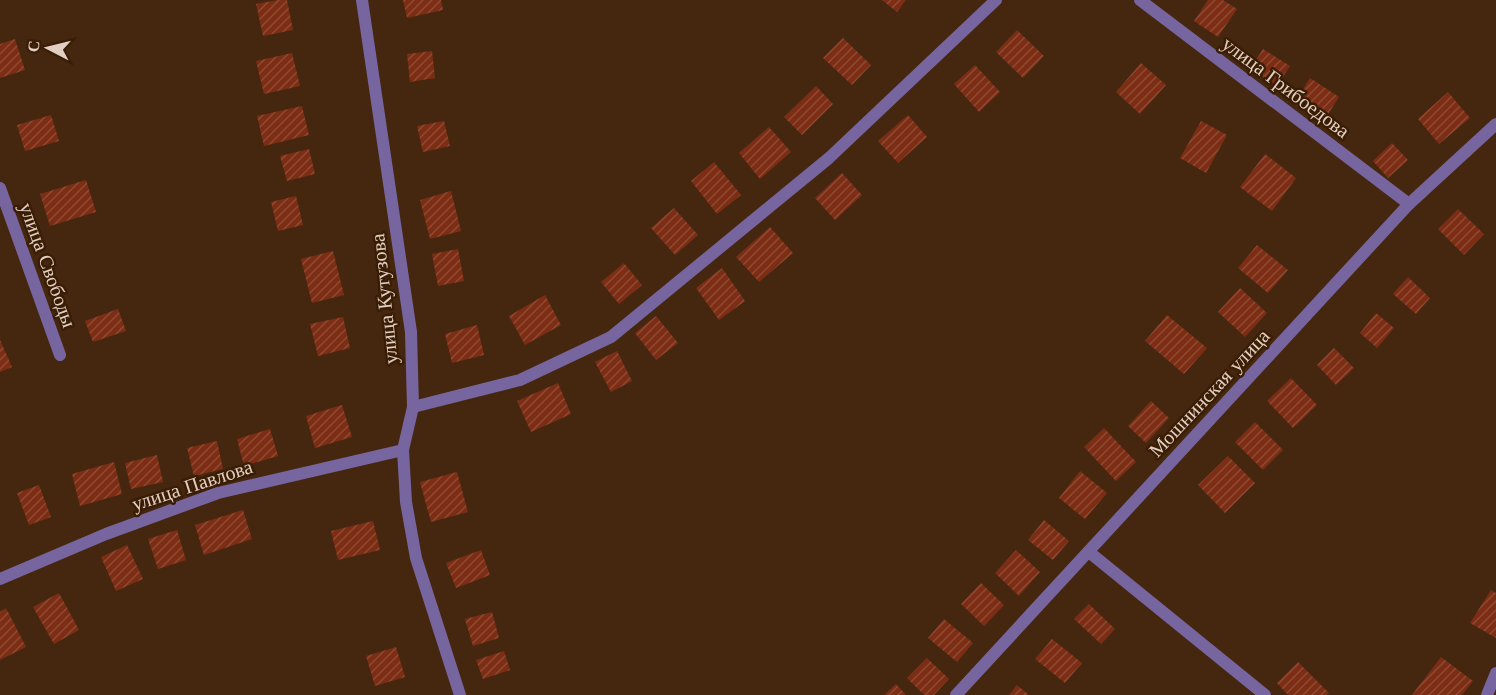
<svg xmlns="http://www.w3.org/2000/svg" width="1496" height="695" font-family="'Libre Baskerville',serif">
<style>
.building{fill:url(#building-hatch)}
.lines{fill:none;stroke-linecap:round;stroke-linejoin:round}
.minor{stroke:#7765a0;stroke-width:12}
.labels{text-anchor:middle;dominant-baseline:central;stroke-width:5;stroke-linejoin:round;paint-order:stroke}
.street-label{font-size:20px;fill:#e3cfc2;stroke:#3a1d05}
</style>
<defs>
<pattern id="building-hatch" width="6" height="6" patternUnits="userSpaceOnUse" patternTransform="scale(1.5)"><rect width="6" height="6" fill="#7c2d14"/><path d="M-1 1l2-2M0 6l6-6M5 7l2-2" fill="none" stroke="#8e4a35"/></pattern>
</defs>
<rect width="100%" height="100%" fill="#45270f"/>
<g class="building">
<polygon points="278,0 287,0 293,30 263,36 256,4"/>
<polygon points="403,0 441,0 443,10 407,18"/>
<polygon points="882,0 906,0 897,12"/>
<polygon points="1208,0 1223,0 1237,9 1218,37 1194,21"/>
<polygon points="1017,30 1044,56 1023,78 996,52"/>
<polygon points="843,38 871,65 852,85 823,58"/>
<polygon points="15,39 25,70 0,78 0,44"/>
<polygon points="1263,49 1290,66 1277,86 1250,69"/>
<polygon points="432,51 435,78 410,82 407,54"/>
<polygon points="292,53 300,86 264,94 256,61"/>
<polygon points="1141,63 1166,85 1140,114 1116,92"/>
<polygon points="975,65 1000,92 979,112 954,84"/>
<polygon points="1310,78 1339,97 1323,122 1294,104"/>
<polygon points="816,86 833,104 802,135 784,117"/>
<polygon points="1448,92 1470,118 1439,144 1418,119"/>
<polygon points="302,106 309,135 264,146 257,116"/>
<polygon points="51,115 59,141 25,151 17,125"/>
<polygon points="908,115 927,137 898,163 878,141"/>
<polygon points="444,121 450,146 423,152 417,126"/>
<polygon points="1201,121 1227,135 1206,173 1180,158"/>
<polygon points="769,127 791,152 760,179 739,153"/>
<polygon points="1392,143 1408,160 1388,178 1373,161"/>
<polygon points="309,149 315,174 287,181 280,156"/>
<polygon points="1265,154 1296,178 1272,211 1240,187"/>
<polygon points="714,162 741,195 717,214 691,181"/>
<polygon points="842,173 862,195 835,220 815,198"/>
<polygon points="86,180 96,212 50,226 40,194"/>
<polygon points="451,191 461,231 430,239 420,200"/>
<polygon points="296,196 303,225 278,231 271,202"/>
<polygon points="674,208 698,235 675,255 651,228"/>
<polygon points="1458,209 1484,234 1464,255 1438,229"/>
<polygon points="770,227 793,253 759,282 736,257"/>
<polygon points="1257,245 1288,270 1268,293 1238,268"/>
<polygon points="458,249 464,281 438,286 432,254"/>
<polygon points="333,251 344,295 312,303 301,259"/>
<polygon points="624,263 642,285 619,304 601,282"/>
<polygon points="722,268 745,301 719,320 696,288"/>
<polygon points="1408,277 1430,298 1416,314 1393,294"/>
<polygon points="1240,288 1267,313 1245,337 1218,312"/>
<polygon points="545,295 561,325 525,345 509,316"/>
<polygon points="118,309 126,331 93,342 85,321"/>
<polygon points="1376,313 1394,328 1377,348 1360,333"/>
<polygon points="1167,315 1207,348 1184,374 1145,341"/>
<polygon points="656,316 678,343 656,360 635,333"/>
<polygon points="343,317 350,348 318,356 310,324"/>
<polygon points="477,325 484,355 452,363 445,334"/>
<polygon points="0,340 12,367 0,372"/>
<polygon points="1334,348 1354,368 1336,385 1317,365"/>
<polygon points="617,351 632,381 611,392 595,362"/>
<polygon points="1291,378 1317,405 1293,428 1267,401"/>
<polygon points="558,383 571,414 531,432 517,401"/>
<polygon points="1151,401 1169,418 1146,443 1128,426"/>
<polygon points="342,405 352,437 315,448 306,416"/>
<polygon points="1255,422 1283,450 1263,470 1235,442"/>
<polygon points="1104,428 1136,462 1116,481 1084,447"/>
<polygon points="270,429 278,456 244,466 237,439"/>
<polygon points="217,441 223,469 194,476 187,448"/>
<polygon points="157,455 163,482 131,489 125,463"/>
<polygon points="1228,456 1255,483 1225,513 1198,485"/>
<polygon points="114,462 122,494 80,506 72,474"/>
<polygon points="1080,471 1107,493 1085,519 1059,498"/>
<polygon points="457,472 468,512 431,522 420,482"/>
<polygon points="39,485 51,517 29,525 17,493"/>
<polygon points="243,510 252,539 204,555 195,525"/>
<polygon points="1044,520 1069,541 1053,560 1028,540"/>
<polygon points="373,521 380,550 338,560 331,531"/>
<polygon points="177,530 186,560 158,569 148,539"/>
<polygon points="127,545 143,579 116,591 101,557"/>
<polygon points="481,550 490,575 456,588 446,563"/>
<polygon points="1016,550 1040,572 1019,596 995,573"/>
<polygon points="981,583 1004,605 984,626 961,604"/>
<polygon points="1491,590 1496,593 1496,638 1470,623"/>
<polygon points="59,593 79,630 54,644 33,607"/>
<polygon points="1089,604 1115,629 1101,644 1074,619"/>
<polygon points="6,608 26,647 0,660 0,612"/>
<polygon points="492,612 499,638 473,646 465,619"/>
<polygon points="944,619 973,643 957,662 928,638"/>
<polygon points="1052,639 1082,663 1065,683 1035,659"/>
<polygon points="396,647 405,677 375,686 366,656"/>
<polygon points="504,651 510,670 483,679 476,660"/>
<polygon points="1441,657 1473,681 1462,695 1412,695"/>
<polygon points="927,658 949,679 934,695 924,695 907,678"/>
<polygon points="1298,662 1329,693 1327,695 1288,695 1277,683"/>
<polygon points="896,684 906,695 884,695"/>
<polygon points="1017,685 1029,695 1009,695"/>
</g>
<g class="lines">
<g class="minor">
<polyline points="362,0 411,332 413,407 403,450 406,502 416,558 460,695"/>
<polyline points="1140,0 1409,204"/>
<polyline points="0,188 60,355"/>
<polyline points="413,407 520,380 611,337 829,158 996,0"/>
<polyline points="1089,552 1265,695"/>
<polyline points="0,579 106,534 218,493 403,450"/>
<polyline points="956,695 1409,204 1496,124"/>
<polyline points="1487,695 1496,673"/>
</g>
</g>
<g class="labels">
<g class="street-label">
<text transform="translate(1286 87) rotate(37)">улица Грибоедова</text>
<text transform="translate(48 265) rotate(70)">улица Свободы</text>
<text transform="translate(384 299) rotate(-96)">улица Кутузова</text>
<text transform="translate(1209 393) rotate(-47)">Мошнинская улица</text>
<text transform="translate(192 485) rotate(-18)">улица Павлова</text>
</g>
</g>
<g transform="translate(48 48) rotate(277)" stroke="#3a1d05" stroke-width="4.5" paint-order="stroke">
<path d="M0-4.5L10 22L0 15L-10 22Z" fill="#e3cfc2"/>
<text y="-9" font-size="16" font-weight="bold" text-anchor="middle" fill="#e3cfc2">С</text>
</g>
</svg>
